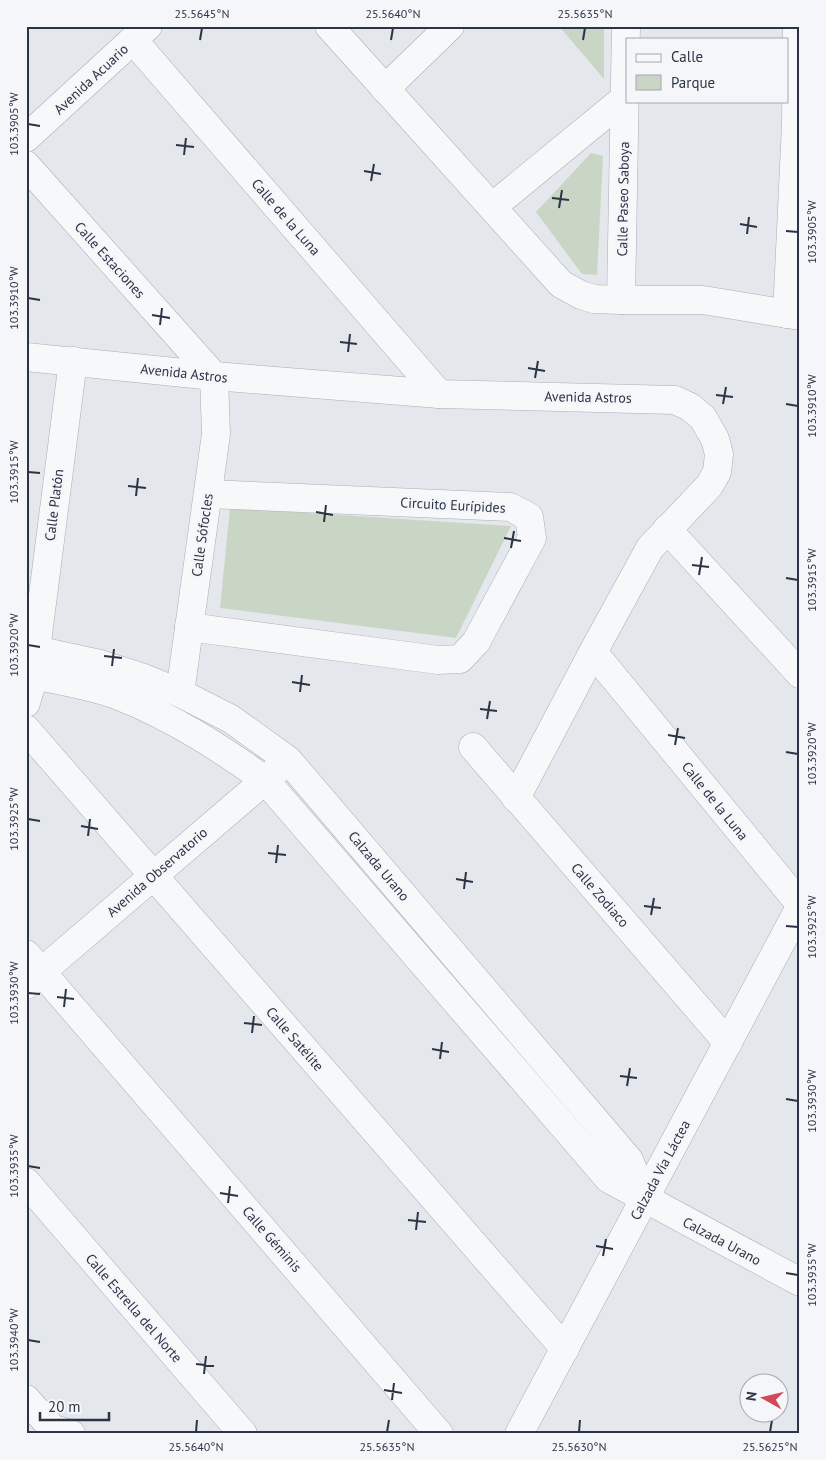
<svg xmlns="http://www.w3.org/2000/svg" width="826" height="1460" font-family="'PT Sans',sans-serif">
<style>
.green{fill:#c9d6c5}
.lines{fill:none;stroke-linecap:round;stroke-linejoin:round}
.minor-casing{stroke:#a9aeb7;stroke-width:29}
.minor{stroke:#f7f8fa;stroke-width:28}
.ticks{fill:none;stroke:#2b3445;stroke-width:2}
.labels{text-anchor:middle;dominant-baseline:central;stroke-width:5;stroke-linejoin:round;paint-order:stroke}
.street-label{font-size:14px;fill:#2b3445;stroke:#f4f6f9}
.neatline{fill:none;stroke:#2b3445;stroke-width:2}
.ticks-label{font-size:12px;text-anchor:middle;fill:#2b3445}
</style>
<rect width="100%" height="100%" fill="#e4e7ec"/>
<g class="green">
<polygon points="559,26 604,26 604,79"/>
<polygon points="591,153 603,156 597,275 582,274 536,212"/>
<polygon points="230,508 511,526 456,638 220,608"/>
</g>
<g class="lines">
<defs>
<g id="minor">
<polyline points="329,26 561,284 581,295 594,299 621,300 703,300 800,316"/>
<polyline points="133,40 439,394"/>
<polyline points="385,89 450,26"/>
<polyline points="26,138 148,26"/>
<polyline points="26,165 214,376 216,434 180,693"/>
<polyline points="492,207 625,98"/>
<polyline points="621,300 626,26"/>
<polyline points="787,314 796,125 797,26"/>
<polyline points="26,357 214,376 439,394 675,400 690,407 703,418 715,439 719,454 717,472 709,486 650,548 593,652 516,798"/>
<polyline points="667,529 800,674"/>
<polyline points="189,627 438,660 460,659 476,642 532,538 529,517 510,507 208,494"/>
<polyline points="26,648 100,664 141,677 180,693 231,719 288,760 629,1160 645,1199"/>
<polyline points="36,650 73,361"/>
<polyline points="593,652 800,904"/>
<path d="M26,674C54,679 93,686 119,696C172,717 219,747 265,780L609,1179L800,1282"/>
<polyline points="26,703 34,675"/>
<polyline points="26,729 565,1349"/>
<polyline points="473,747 728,1043"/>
<polyline points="26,954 439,1434"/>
<polyline points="26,985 278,769"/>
<polyline points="26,1182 243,1434"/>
<polyline points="26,1399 53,1429 71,1434"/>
<polyline points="519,1434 800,907"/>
</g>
</defs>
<use href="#minor" class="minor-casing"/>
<use href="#minor" class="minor"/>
</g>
<path class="ticks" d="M200,40L202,28M391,40L393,28M583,40L585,28M28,124L40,126M176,145L194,147M184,155L186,138M364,171L381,174M371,181L374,164M552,198L569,200M559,208L562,190M740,224L757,227M786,231L798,232M747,234L749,217M28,298L40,300M152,315L170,318M160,325L162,308M340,342L357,344M348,352L350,334M528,368L545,371M535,378L538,361M716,395L733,397M723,404L726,387M786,404L798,406M28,472L40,473M128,486L146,488M136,496L138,478M316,512L333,515M324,522L326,505M504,538L521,541M511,548L514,531M692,565L709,567M699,575L702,557M786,578L798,580M28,645L40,647M104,656L122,658M112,666L114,649M292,682L310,685M300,692L302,675M480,709L497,711M487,719L490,701M668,735L685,738M675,745L678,728M786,752L798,754M28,819L40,821M81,826L98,829M88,836L90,819M268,853L286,855M276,863L278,845M456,879L473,882M464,889L466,872M644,906L661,908M651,915L654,898M786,926L798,927M28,993L40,994M57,997L74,999M64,1007L66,989M244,1023L262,1025M252,1033L254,1016M432,1049L449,1052M440,1059L442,1042M620,1076L637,1078M627,1086L630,1068M786,1099L798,1101M28,1166L40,1168M220,1193L238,1196M228,1203L230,1186M408,1220L426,1222M416,1230L418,1212M596,1246L613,1249M603,1256L606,1239M786,1273L798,1275M28,1340L40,1342M196,1364L214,1366M204,1374L206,1356M384,1390L402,1393M392,1400L394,1383M196,1432L197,1420M387,1432L389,1420M579,1432L580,1420M770,1432L772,1420"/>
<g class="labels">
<g class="street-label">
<text transform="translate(91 79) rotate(-43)">Avenida Acuario</text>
<text transform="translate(623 199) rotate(-89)">Calle Paseo Saboya</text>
<text transform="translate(286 217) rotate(49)">Calle de la Luna</text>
<text transform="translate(110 260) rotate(48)">Calle Estaciones</text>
<text transform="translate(184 373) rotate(6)">Avenida Astros</text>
<text transform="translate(588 397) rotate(1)">Avenida Astros</text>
<text transform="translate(54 505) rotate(-83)">Calle Platón</text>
<text transform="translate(453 505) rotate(3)">Circuito Eurípides</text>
<text transform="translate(202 535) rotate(-82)">Calle Sófocles</text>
<text transform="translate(715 801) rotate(51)">Calle de la Luna</text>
<text transform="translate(379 866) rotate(50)">Calzada Urano</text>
<text transform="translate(157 872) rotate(-41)">Avenida Observatorio</text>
<text transform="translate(600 895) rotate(49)">Calle Zodiaco</text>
<text transform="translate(295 1039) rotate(49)">Calle Satélite</text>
<text transform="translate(660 1170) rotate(-62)">Calzada Vía Láctea</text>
<text transform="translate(272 1239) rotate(49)">Calle Géminis</text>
<text transform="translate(722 1241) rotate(28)">Calzada Urano</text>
<text transform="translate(134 1308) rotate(49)">Calle Estrella del Norte</text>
</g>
</g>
<rect width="826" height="1460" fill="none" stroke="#f4f6f9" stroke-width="55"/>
<rect x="626" y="38" width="162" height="65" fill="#f4f6f9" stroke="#a4a8b1"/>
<rect x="636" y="54" width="25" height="8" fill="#f7f8fa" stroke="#a4a8b1"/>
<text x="671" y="62" font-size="15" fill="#2b3445">Calle</text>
<rect x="636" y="75" width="25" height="15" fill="#c9d6c5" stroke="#a4a8b1"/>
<text x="671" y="88" font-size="15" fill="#2b3445">Parque</text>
<g transform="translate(764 1398) rotate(278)"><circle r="24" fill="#f4f6f9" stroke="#a4a8b1"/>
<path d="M0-4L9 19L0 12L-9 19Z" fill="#d1495b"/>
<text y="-8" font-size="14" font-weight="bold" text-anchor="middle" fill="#2b3445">N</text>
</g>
<path d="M40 1412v8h69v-8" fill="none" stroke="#2b3445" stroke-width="2.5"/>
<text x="48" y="1412" font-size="15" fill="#2b3445" stroke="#f4f6f9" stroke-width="4" paint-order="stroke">20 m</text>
<rect x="28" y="28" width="770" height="1404" class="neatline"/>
<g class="ticks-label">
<text x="202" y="18">25.5645°N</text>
<text x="393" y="18">25.5640°N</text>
<text x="585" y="18">25.5635°N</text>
<text transform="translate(14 124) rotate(-90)" y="4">103.3905°W</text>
<text transform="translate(812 232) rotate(-90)" y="4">103.3905°W</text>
<text transform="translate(14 298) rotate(-90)" y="4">103.3910°W</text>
<text transform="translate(812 406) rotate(-90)" y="4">103.3910°W</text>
<text transform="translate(14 472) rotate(-90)" y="4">103.3915°W</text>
<text transform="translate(812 580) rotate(-90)" y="4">103.3915°W</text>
<text transform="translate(14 645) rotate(-90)" y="4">103.3920°W</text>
<text transform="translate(812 754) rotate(-90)" y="4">103.3920°W</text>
<text transform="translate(14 819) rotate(-90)" y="4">103.3925°W</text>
<text transform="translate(812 927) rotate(-90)" y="4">103.3925°W</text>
<text transform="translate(14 993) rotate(-90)" y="4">103.3930°W</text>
<text transform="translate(812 1101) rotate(-90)" y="4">103.3930°W</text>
<text transform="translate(14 1166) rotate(-90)" y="4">103.3935°W</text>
<text transform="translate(812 1275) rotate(-90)" y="4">103.3935°W</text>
<text transform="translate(14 1340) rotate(-90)" y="4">103.3940°W</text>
<text x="196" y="1451">25.5640°N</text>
<text x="387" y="1451">25.5635°N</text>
<text x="579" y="1451">25.5630°N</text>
<text x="770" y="1451">25.5625°N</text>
</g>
</svg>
